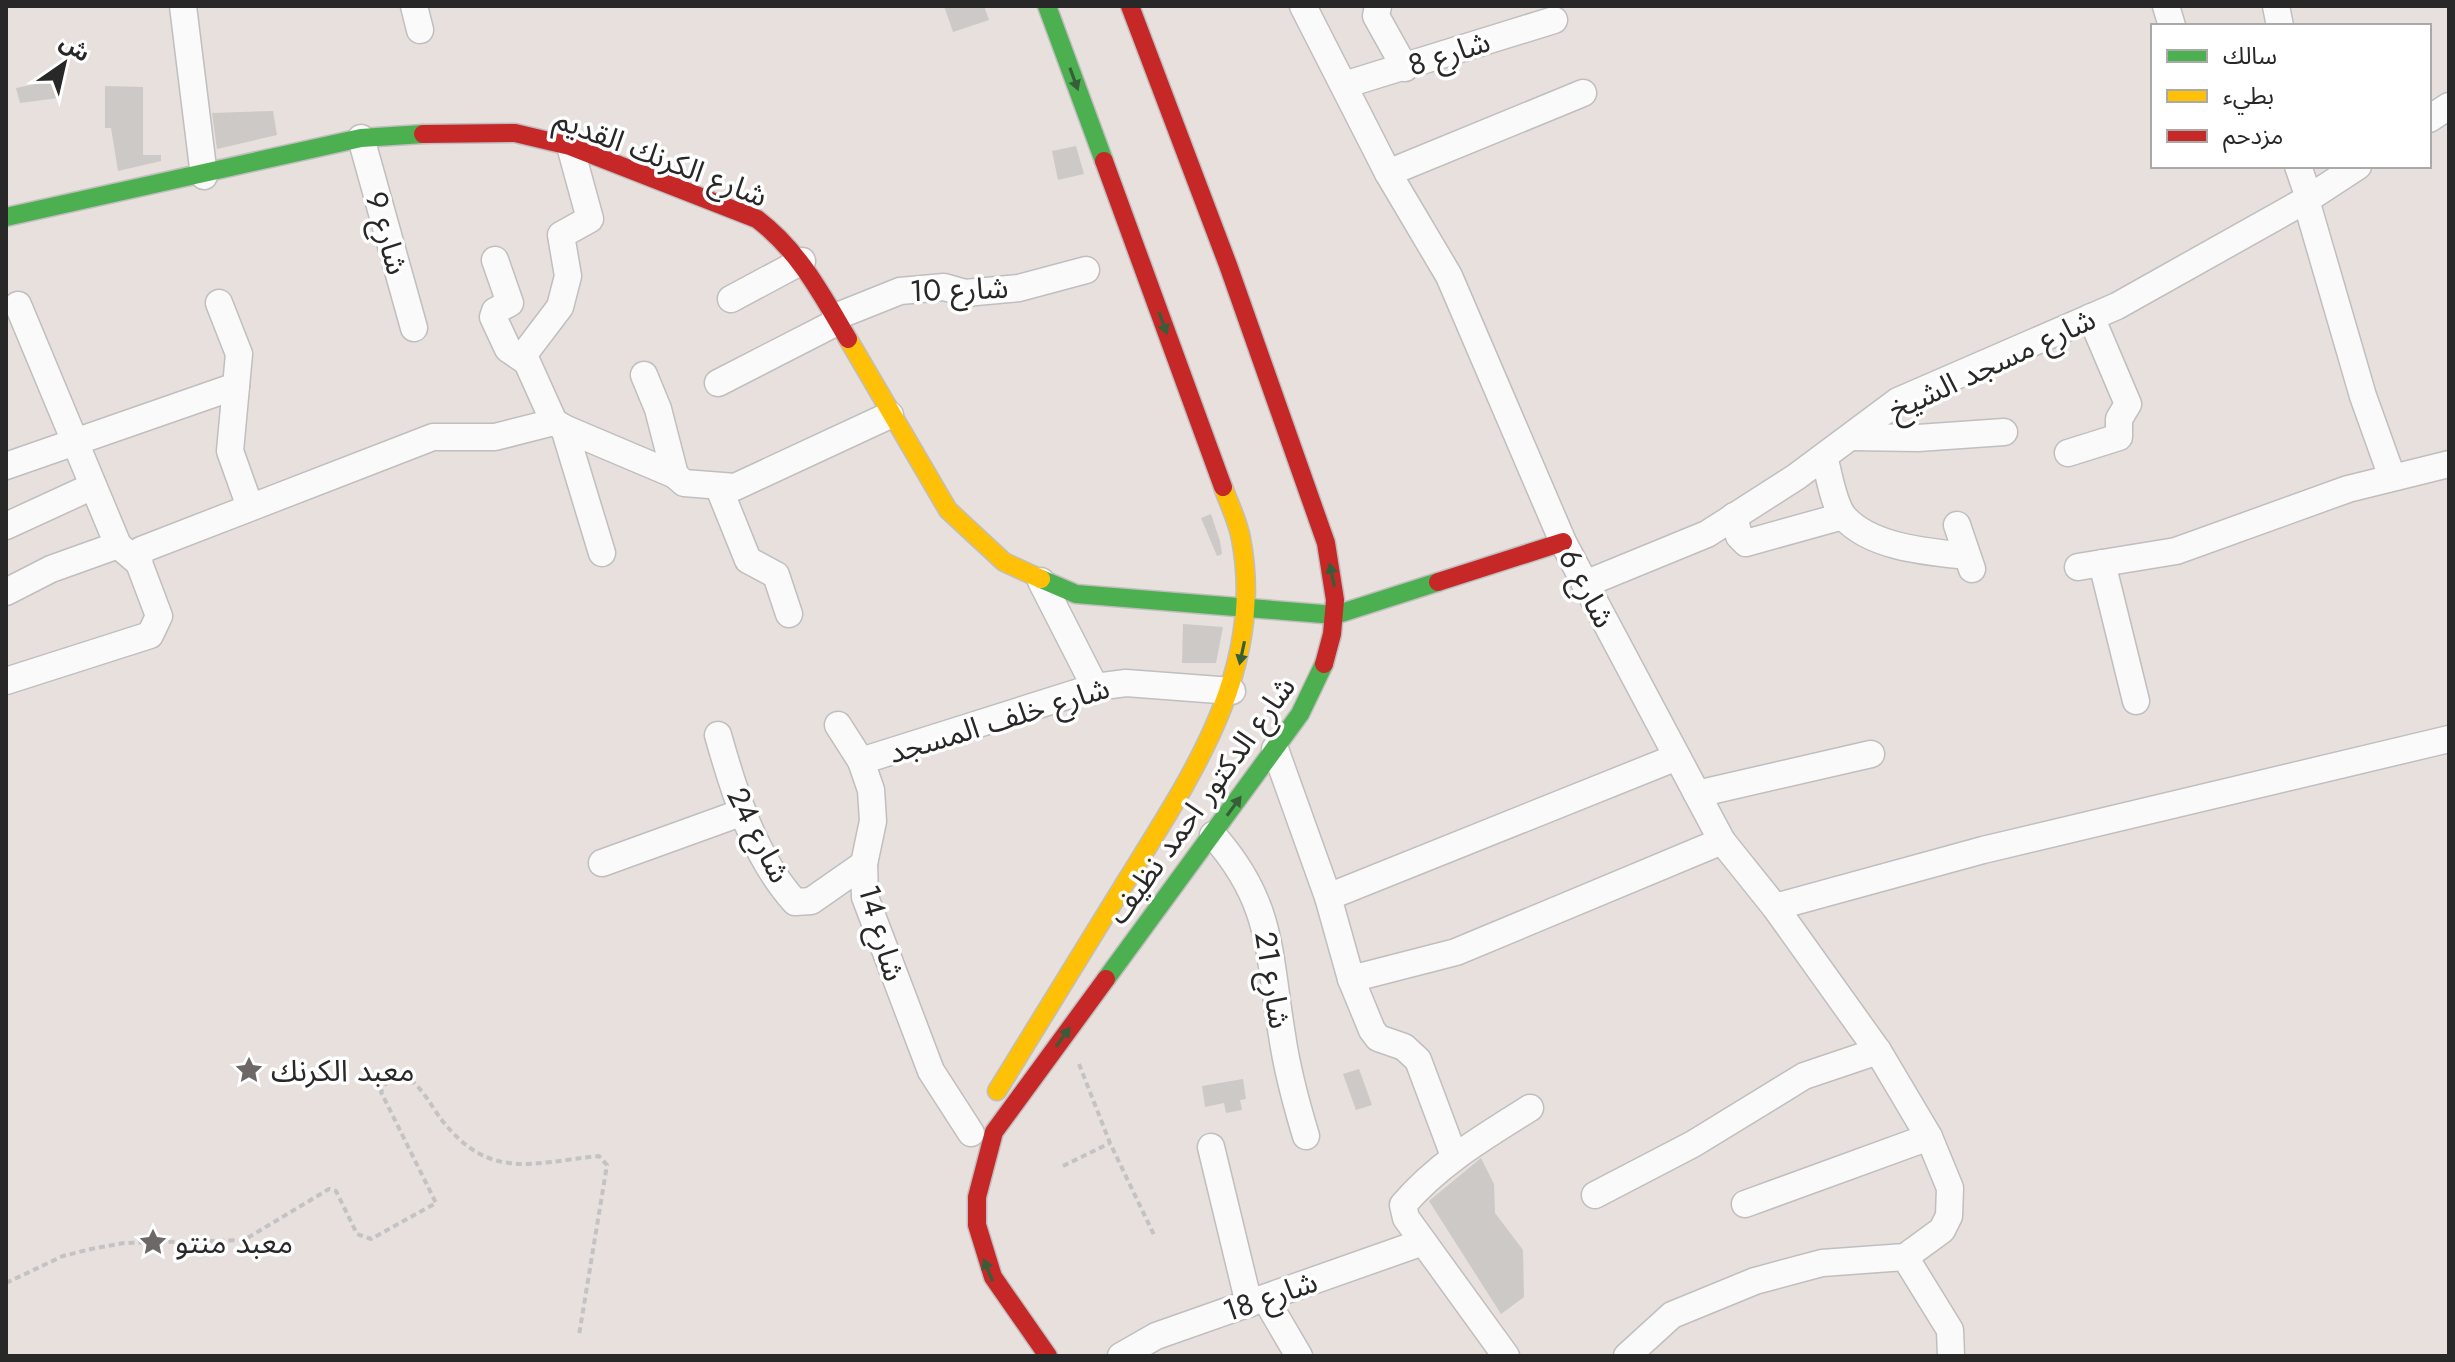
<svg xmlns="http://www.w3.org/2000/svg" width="2455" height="1362" font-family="Jost,'Noto Sans Arabic',sans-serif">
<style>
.building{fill:#cdc9c6}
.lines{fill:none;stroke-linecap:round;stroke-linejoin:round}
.street-casing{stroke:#c0bebf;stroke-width:29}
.fast-casing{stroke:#c0bebf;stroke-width:21}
.slow-casing{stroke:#c0bebf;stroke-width:21}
.jam-casing{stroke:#c0bebf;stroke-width:21}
.path{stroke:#c4c3c3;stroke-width:4;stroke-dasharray:6 4;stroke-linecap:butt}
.street{stroke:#fbfafa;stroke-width:26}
.fast{stroke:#4caf50;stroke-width:18}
.slow{stroke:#ffc107;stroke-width:18}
.jam{stroke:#c62828;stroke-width:18}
.oneway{fill:#365e38}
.labels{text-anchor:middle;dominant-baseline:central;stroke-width:7;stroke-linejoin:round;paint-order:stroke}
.street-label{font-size:30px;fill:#282828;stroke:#fff}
.poi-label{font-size:30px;fill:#282828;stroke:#fff;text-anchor:start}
</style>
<rect width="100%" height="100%" fill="#e7e0dd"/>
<g class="building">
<polygon points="944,6 984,6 989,20 953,32"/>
<polygon points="65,78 58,98 20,103 16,88"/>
<polygon points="105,86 143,87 143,155 161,155 161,161 118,171 111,128 105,128"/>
<polygon points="273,111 277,135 217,149 212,113"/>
<polygon points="1076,146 1084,174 1058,180 1052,151"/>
<polygon points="1211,514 1220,541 1222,554 1217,556 1201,518"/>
<polygon points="1183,624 1223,627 1216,663 1182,663"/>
<polygon points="1359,1069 1372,1105 1356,1110 1343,1074"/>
<polygon points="1243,1079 1246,1099 1240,1100 1242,1110 1226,1113 1224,1103 1205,1107 1202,1086"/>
<polygon points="1481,1158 1494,1184 1495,1213 1523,1250 1524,1297 1501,1314 1429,1201"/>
</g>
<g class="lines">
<defs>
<g id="street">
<polyline points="183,6 204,176"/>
<polyline points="414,6 420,30"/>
<polyline points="1303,6 1388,173 1449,276 1563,542 1722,841 1775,907 1878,1051 1929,1137 1950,1188 1949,1216 1942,1230 1905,1257 1822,1263 1755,1281 1672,1315 1627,1356"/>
<polyline points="1378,6 1376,16 1405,68"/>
<polyline points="2166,6 2172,26"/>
<polyline points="2276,6 2280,26"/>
<polyline points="1344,85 1554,20"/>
<polyline points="2429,119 2449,106"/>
<polyline points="361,138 414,328"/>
<polyline points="2298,166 2309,198"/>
<polyline points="1388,173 1583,93"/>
<polyline points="2306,200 2363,396 2392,477"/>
<polyline points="495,260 510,303 495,311 493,317 508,349 527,362 554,422"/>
<polyline points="731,299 802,261"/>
<polyline points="219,303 239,354 230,451 250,507"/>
<polyline points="18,305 118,545 139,563"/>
<polyline points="835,317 900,291 944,287 965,293 1019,288 1086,270"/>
<polyline points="522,357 560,307 568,276 561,235 590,219 570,146"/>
<polyline points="644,375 658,409 675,475 684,483 735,487 890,415"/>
<polyline points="718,383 837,322"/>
<polyline points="564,428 675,475"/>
<polyline points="1852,437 1918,438 2004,432"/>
<polyline points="2068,453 2119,437 2119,419 2128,404 2091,317"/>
<path d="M1824,457C1829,473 1833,504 1844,517C1871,548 1930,552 1967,556"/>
<polyline points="6,466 236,386"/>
<polyline points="719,488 748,560 776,575 789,614"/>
<polyline points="1734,516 1739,536 1746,543 1843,516"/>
<polyline points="1957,525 1972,569"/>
<polyline points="6,526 93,486"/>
<polyline points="2102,563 2136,701"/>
<polyline points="2078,567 2176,551 2348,489 2449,464"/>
<polyline points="1041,581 1095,687"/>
<polyline points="1585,584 1707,534 1796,477 1898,401 2117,306 2306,200 2358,166"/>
<polyline points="6,592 51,569 118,545"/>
<polyline points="6,681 150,635 159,616 139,563 141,550 433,437 495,437 554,422 564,428 602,553"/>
<polyline points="838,725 861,761 871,790 873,821 864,864 865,897 931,1071 971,1133"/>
<path d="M718,735C734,792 754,857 795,902L811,901L864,864"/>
<polyline points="1275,749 1328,897 1351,979 1372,1030 1378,1038 1404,1047 1418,1060 1454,1156"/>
<polyline points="861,761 1095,687 1126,683 1232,691"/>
<polyline points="1697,794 1871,754"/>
<path d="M1213,835C1273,903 1268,951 1282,1035C1287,1070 1296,1103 1306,1136"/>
<polyline points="602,863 743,812"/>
<polyline points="1328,897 1677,757"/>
<polyline points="1775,907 1983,850 2449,739"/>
<polyline points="1351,979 1456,952 1722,841"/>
<polyline points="1211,1147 1249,1304"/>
<polyline points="1595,1195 1693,1144 1804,1076 1878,1051"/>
<polyline points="1745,1204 1929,1137"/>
<polyline points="1905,1257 1950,1330 1951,1356"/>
<polyline points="1265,1298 1299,1356"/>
<polyline points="1121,1356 1156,1336 1423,1242"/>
<path d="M1506,1356L1406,1218L1403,1205C1439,1163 1484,1137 1530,1108"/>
</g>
<g id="fast">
<polyline points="1047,6 1104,161"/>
<polyline points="6,217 361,138 423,134"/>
<polyline points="1041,579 1076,594 1335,615 1438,582"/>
<polyline points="1106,979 1300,714 1324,664"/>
</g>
<g id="slow">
<polyline points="848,339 948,510 1004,562 1041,579"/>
<path d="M997,1091C1040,1021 1084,950 1127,880C1192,775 1266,668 1241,539C1238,521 1229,504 1223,487"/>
</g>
<g id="jam">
<polyline points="1130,6 1228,265 1326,543 1335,600 1332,634 1324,664"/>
<path d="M423,134L515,133L570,146L757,219C799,251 821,293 848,339"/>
<polyline points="1104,161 1223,487"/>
<polyline points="1438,582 1563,542"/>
<polyline points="1048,1356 993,1277 977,1225 977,1197 994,1132 1106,979"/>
</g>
</defs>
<use href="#street" class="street-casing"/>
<use href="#fast" class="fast-casing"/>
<use href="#slow" class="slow-casing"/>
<use href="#jam" class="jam-casing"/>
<g class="path">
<polyline points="1079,1064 1110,1143 1154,1235"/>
<polyline points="1063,1166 1110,1143"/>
<path d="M6,1283L63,1256L91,1249L124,1243L244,1240L329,1189L336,1191L357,1234L371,1239L436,1203L381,1092L387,1081L405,1077C420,1083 431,1106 441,1119C489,1181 530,1163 599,1156L607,1165L579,1335"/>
</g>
<use href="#street" class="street"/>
<use href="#fast" class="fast"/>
<use href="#slow" class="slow"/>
<use href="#jam" class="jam"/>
</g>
<defs><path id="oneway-solid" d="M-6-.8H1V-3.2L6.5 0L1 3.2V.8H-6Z" transform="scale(2)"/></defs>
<g class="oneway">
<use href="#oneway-solid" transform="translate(1074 79) rotate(70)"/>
<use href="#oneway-solid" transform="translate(1163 323) rotate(70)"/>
<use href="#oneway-solid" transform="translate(1332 575) rotate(-102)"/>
<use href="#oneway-solid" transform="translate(1242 653) rotate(102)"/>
<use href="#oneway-solid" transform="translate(1234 806) rotate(-54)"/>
<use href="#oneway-solid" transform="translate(1063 1037) rotate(-54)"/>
<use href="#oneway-solid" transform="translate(988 1270) rotate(-112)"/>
</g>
<defs>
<symbol id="sight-bare" viewBox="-9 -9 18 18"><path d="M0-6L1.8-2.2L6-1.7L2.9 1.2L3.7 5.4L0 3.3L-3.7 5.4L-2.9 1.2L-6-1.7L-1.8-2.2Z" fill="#6b6867" stroke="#fff" stroke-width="2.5" paint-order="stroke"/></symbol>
</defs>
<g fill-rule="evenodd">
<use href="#sight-bare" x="229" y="1050" width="40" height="40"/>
<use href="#sight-bare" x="133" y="1222" width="40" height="40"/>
</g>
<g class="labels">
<g class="street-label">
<text transform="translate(1449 53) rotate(-18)">شارع 8</text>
<text transform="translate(661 157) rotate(21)">شارع الكرنك القديم</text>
<text transform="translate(387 233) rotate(74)">شارع 9</text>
<text transform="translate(959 289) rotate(-2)">شارع 10</text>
<text transform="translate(1992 364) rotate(-25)">شارع مسجد الشيخ</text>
<text transform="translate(1587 588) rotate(62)">شارع 6</text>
<text transform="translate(999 720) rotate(-17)">شارع خلف المسجد</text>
<text transform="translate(1201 800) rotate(-54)">شارع الدكتور احمد نظيف</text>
<text transform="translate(759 835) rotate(63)">شارع 24</text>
<text transform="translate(882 933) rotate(74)">شارع 14</text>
<text transform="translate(1273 980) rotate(81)">شارع 21</text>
<text transform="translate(1270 1296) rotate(-19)">شارع 18</text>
</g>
<g class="poi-label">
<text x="271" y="1070">معبد الكرنك</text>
<text x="175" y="1242">معبد منتو</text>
</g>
</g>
<rect width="2455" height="1362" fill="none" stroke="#282828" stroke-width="16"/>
<rect x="2151" y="24" width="280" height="144" fill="#ffffff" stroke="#a9a9a9" stroke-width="2"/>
<rect x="2167" y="50" width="40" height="12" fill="#4caf50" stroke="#a9a9a9" stroke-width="2"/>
<text x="2223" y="64" font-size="24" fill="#282828">سالك</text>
<rect x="2167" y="90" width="40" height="12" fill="#ffc107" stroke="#a9a9a9" stroke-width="2"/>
<text x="2223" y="104" font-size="24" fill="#282828">بطيء</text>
<rect x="2167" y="130" width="40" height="12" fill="#c62828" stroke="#a9a9a9" stroke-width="2"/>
<text x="2223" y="144" font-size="24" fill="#282828">مزدحم</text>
<g transform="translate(64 64) rotate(34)" stroke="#ffffff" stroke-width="6" paint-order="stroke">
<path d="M0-6L14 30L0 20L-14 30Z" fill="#282828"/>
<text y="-12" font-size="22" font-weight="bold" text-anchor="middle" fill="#282828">ش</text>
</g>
</svg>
